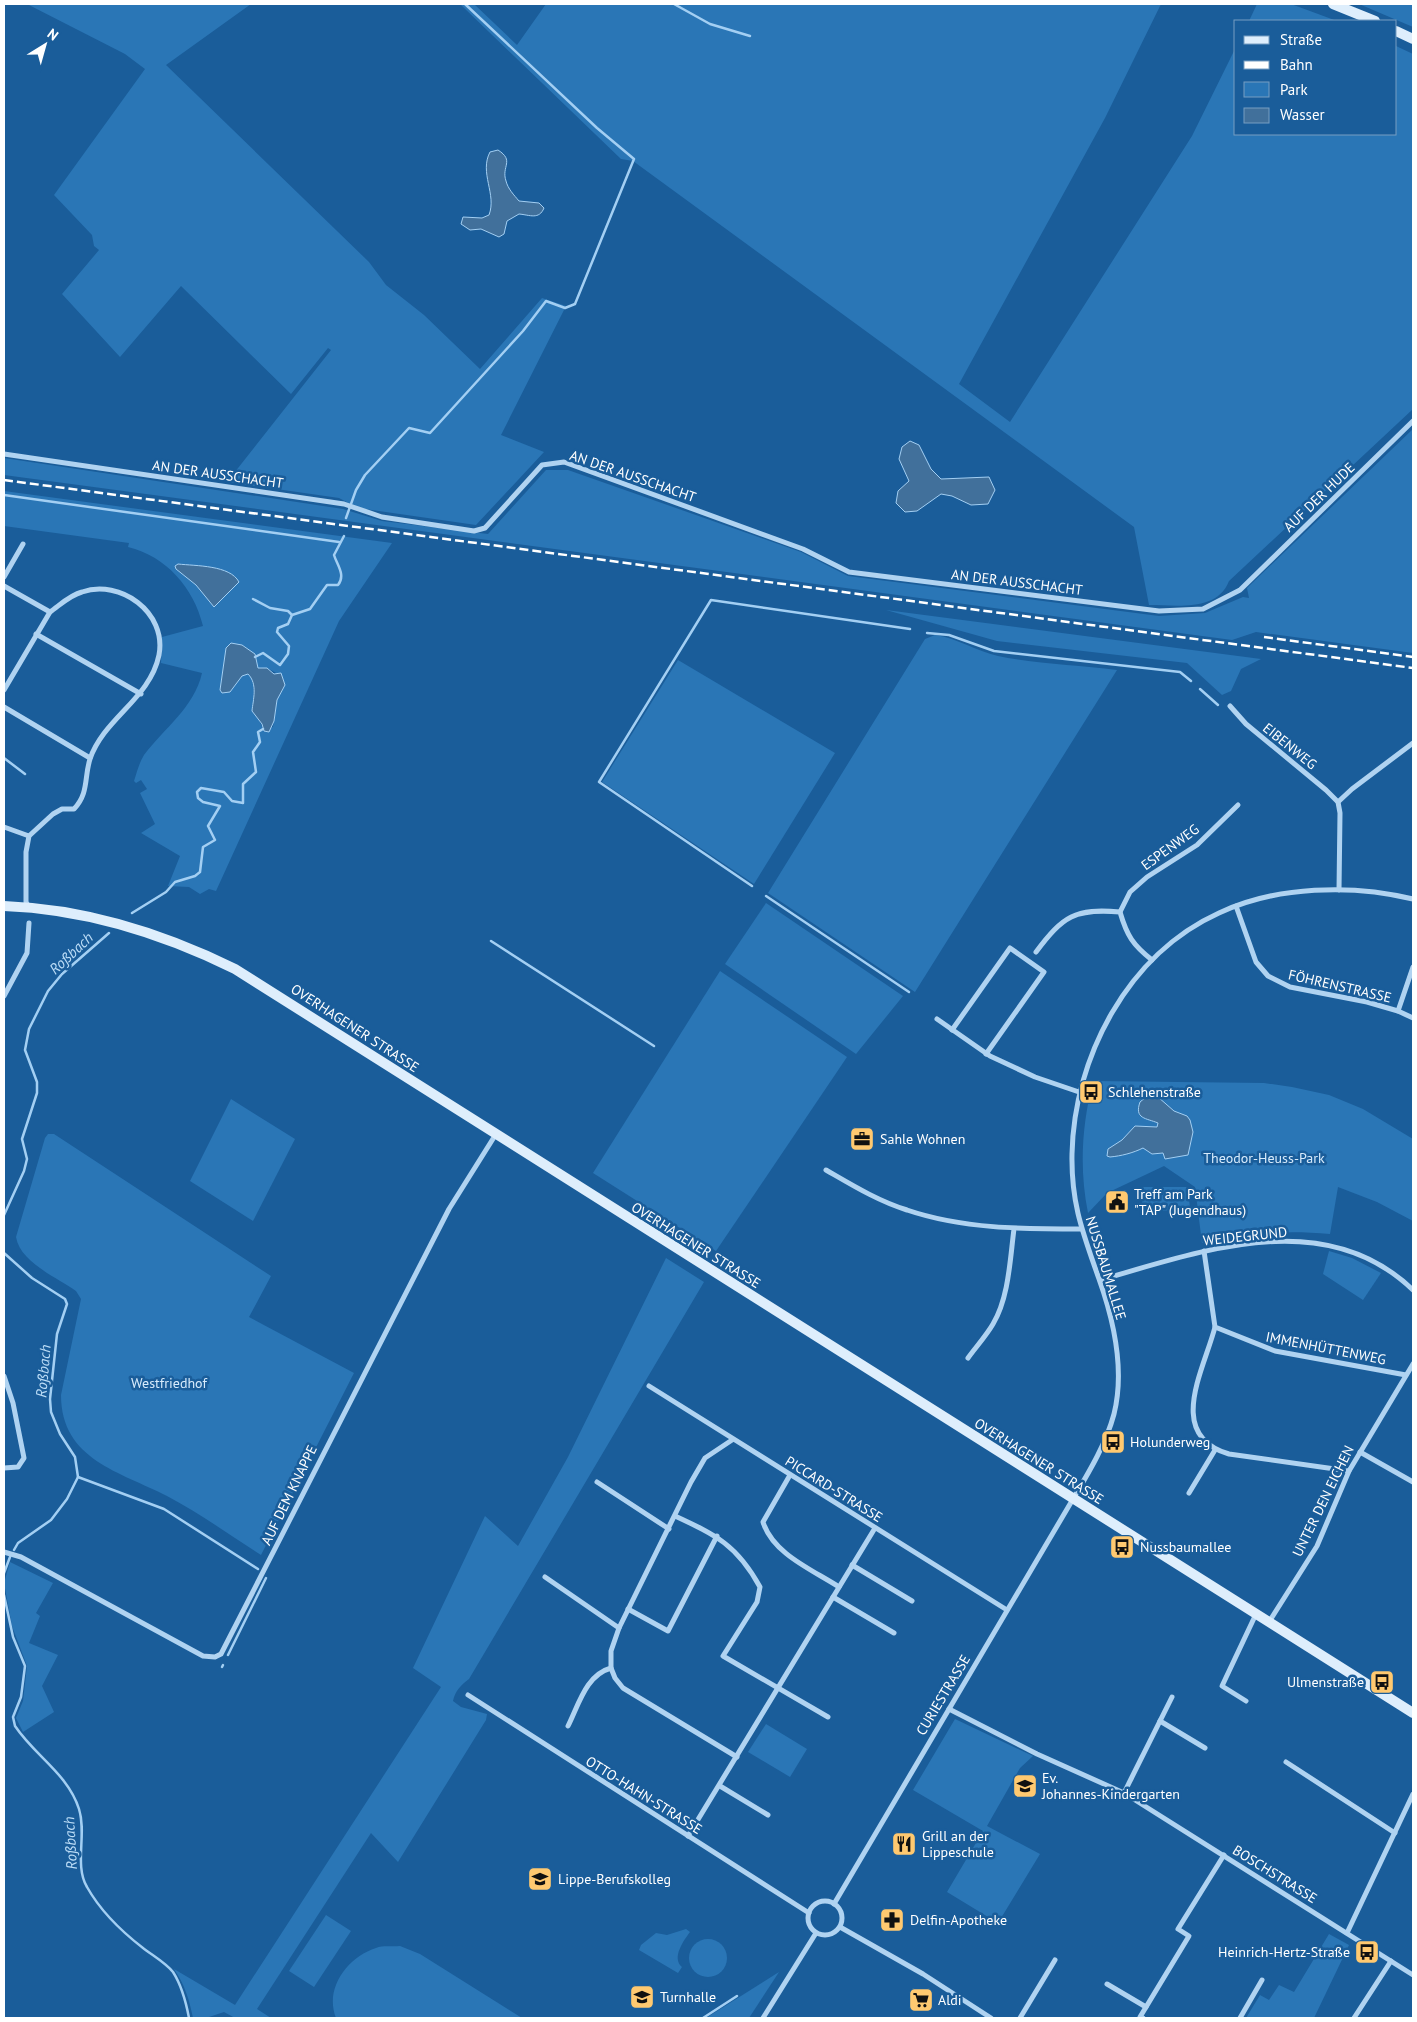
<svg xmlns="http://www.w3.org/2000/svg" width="1417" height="2022" font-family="'PT Sans',sans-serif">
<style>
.green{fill:#2a76b6;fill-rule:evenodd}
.water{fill:#41709b;stroke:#a3cff3}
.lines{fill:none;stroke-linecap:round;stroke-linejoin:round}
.stream{stroke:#a3cff3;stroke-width:2.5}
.street{stroke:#b0d3f1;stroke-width:5}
.secondary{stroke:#deeefc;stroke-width:10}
.rail{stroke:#fff;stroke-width:2.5;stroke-dasharray:9 4;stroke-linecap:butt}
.labels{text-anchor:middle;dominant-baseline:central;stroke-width:5;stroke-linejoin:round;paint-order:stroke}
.street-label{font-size:14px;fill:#fff;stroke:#1a5d9a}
.poi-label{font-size:14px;fill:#fff;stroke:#1a5d9a;text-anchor:start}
.park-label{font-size:14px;fill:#d7ebfc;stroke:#1a5d9a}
.water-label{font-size:15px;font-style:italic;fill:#bcddf7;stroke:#1a5d9a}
</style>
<rect width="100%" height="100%" fill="#1a5d9a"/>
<g class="green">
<polygon points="27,4 251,4 166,65 369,262 386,285 424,315 480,369 542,298 566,306 501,435 544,452 476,525 358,508 339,498 227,482 331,350 328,348 291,394 181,286 120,357 62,294 99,250 94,246 92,235 54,195 145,69 125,54"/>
<path d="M460,4H474L517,45L546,4H1161L1105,118L959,384L1010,422L1192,136L1236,47V134H1396V46L1413,54V409L1229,581C1217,612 1177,605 1149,605L1134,527L633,161L621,159Z"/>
<polygon points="1257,4 1291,4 1337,21 1249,21"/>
<polygon points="1359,4 1413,4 1413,27"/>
<polygon points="1413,429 1413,653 1256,632 1232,640 4,475 4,458 343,509 382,521 488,534 546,470 568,470 801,552 848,576 1159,616 1205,613 1243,597 1249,598 1247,588"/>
<path d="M4,491L392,543L339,621L216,891L209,889L200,894L189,887L168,886L180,856L141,833L155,824L140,793L147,789L141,780L136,783L134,781C137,772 139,763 144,755C164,728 194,708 202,673L161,663L162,637L203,626C194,588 166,556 128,547L129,543L4,526ZM255,657L258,668H267L278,674L283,689L277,700L273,727L263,729L258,718L252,711C252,706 258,673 245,674C238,675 229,678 221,680L224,668Z"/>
<polygon points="886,610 1261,659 1241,669 1231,691 1222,695 1187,663 997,641"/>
<path d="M935,635C957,638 976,651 998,656C1036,664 1078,665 1117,670L915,992L768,893L925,639Z"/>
<polygon points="678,660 835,753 754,884 602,782"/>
<polygon points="766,903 903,996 856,1054 725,964"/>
<polygon points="720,971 847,1057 716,1251 593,1173"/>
<path d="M1093,1081L1264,1083L1292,1087L1329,1095L1363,1109L1413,1139V1221L1377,1202L1338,1187L1330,1234C1285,1230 1245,1233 1202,1243L1195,1187L1164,1166L1107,1193L1088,1213C1079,1168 1082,1125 1093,1081Z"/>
<polygon points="231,1099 295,1139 253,1221 190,1181"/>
<path d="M48,1134H54L271,1276L249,1317L354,1373L261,1555C230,1535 199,1513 167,1496C121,1472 61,1460 61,1395L81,1299L76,1291C56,1277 20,1262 16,1237L45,1138Z"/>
<polygon points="1142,1187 1188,1187 1190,1209 1142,1212"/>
<polygon points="1329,1251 1352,1258 1381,1273 1363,1300 1323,1274"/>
<path d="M666,1258L704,1282L469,1679C461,1685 455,1691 453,1701L461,1707L487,1714L486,1720L398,1862L371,1833L257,2009L271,2018H235L224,2012L206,2018H193C189,1999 185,1985 174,1969L235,2005L441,1687L413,1668L485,1516L518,1546L568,1457Z"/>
<polygon points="10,1562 53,1583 36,1613 40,1616 29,1643 58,1655 42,1686 54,1712 23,1732 16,1718 23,1701 27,1666 12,1626 4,1583"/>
<polygon points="955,1719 1033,1756 1020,1768 987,1826 1040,1854 998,1923 947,1892 983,1831 913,1790"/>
<polygon points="766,1724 807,1749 790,1777 748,1752"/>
<polygon points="326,1915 351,1931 314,1987 289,1971"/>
<path d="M686,1929L690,1932C684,1940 671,1958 682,1967L678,1973L639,1950L641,1945L656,1933L667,1935Z"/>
<polygon points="1329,1934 1349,1945 1314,2018 1246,2018 1260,1995 1269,2000 1279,1985 1294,1992"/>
<circle cx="708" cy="1958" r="19"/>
<path d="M400,1946L420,1954L522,2018H336C324,1988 348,1957 376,1948C383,1945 392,1947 400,1946Z"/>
<polygon points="779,1972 749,2018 706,2018"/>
</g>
<g class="water">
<path d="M498,150C515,161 501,166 506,181C508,189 514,195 519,201L539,203L544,208C539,220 530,215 519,214L507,221L504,234L499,237L481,229L470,230L461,224L463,217L482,218L489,215C497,194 479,173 490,152Z"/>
<polygon points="910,441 919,445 931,469 941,479 989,477 995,490 988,504 971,505 952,496 941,494 917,511 905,512 896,503 898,491 909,481 899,459 902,447"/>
<path d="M178,564C196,566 230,565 239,582L214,607L196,585L176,569L175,566Z"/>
<path d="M231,643L242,645L255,654L258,668H267L274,674L281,673L285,685L277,700L274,721L269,732L264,731L262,724L252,711C253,700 258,684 248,674L242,676L230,692L222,693L220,690L226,648Z"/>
<path d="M1146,1097H1158L1174,1111L1187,1116L1190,1120L1193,1132L1188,1155L1165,1159L1163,1153L1152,1154L1143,1148C1133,1153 1121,1156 1110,1157L1107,1156L1108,1149L1122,1140L1135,1126L1157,1127L1158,1123C1146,1118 1134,1119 1140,1102Z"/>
</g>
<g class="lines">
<g class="stream">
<polyline points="674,4 710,24 750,36"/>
<polyline points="4,495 339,542"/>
<polyline points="346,518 356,490 365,475 409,428 430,433 523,331 546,301 565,308 575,304 634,159 597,128 465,4"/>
<polyline points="253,599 270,608 288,611 292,615"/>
<polyline points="927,633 949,635 994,651 1180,672 1191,681"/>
<path d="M255,657L263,653L280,665L288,654L289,646L277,632L278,628L288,624L292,615L310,609L327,585H338C346,575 337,565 334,555L344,536"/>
<polyline points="1200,689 1218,705"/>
<polyline points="4,758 25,774"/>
<polyline points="752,886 599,782 711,600 910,629"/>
<polyline points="766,896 909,992"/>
<polyline points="132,913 166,892 175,882 195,876 200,872 203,847 215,840 208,826 220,806 203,802 198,798 197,792 201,788 224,792 232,801 243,803 243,784 256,772 253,752 260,742 258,732 263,729"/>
<polyline points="491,941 654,1046"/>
<polyline points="4,1215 24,1171 27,1159 22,1139 37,1093 37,1082 25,1050 29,1029 48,991 62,974 109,933"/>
<polyline points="4,1253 32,1278 65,1299 67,1304 57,1334 50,1399 51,1412 60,1434 75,1457 78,1477 67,1499 51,1520 18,1543 14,1550"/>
<polyline points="78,1477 164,1509 258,1569"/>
<polyline points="4,1573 10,1557"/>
<path d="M4,1595L13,1637L25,1666L21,1697L13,1717L15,1726C35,1756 68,1774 79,1809C87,1834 74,1865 87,1887C101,1912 121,1931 143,1948C152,1955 166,1963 173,1972C182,1986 186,2002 189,2018"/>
<polyline points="228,1655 266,1578"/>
<polyline points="222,1667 223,1665"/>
<polyline points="703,2018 737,1996"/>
</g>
<g class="street">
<polyline points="4,454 344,504 382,517 474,531 485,528 542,465 564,462 803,549 849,572 1159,611 1203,609 1240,590 1413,421"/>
<polyline points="4,577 23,544"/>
<path d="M4,586L50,612C60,605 70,595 82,592C120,579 167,612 159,655C150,699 104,718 90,759C84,778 89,793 74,809H62L53,814L29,836L26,852V902L29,907"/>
<polyline points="36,634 141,694"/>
<polyline points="4,690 50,612"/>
<polyline points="1230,706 1246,724 1326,790 1338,802 1340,813 1339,890"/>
<polyline points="4,707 90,758"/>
<polyline points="1338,802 1352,789 1413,743"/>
<polyline points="4,827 29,836"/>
<polyline points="1236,906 1256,962 1268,976 1290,987 1367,1002 1398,1011 1413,1018"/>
<polyline points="1120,912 1130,892 1147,877 1197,845 1238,805"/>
<path d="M1036,952C1063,916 1075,908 1120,912C1127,936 1133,945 1152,960"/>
<polyline points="4,996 27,953 29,923"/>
<polyline points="1398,1011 1413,967"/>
<polyline points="937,1019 990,1056 1035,1077 1079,1092"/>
<polyline points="952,1030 1010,948 1044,972 986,1054"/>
<path d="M826,1170C852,1185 878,1201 907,1210C963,1229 1023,1229 1081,1229"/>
<polyline points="1204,1251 1215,1327 1275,1351 1406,1375"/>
<path d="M1100,1280C1202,1251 1325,1205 1413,1290"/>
<path d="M1215,1327C1204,1370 1165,1435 1229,1454L1349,1471"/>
<path d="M968,1358C976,1347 986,1336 993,1324C1009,1297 1010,1259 1014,1229"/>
<polyline points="4,1376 13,1403 24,1458 18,1467 4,1468"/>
<polyline points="649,1386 1007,1610"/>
<polyline points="1360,1452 1413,1482"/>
<path d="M790,1475L763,1522C773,1554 813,1570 839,1587"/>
<polyline points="597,1482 669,1529"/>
<polyline points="1189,1493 1215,1450"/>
<path d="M675,1516C716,1535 737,1545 760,1587L757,1602L723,1656L828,1717"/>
<polyline points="4,1552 21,1557 203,1656 215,1657 221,1654 449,1209 496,1134"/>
<polyline points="852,1565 912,1601"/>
<polyline points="545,1577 619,1628"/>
<polyline points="833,1597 894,1633"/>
<polyline points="628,1609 668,1631 717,1536"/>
<polyline points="1269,1622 1317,1546 1349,1471 1413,1364"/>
<polyline points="611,1668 615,1678 623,1688 737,1757"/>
<polyline points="468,1695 809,1913"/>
<polyline points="1246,1701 1222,1686 1256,1614"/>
<polyline points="949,1709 1037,1754 1124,1793 1413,1975"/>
<polyline points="1160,1721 1205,1748"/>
<path d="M568,1726C579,1704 586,1675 611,1668V1651L619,1628L691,1482L705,1458L732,1440"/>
<polyline points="1286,1762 1395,1833"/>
<polyline points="720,1786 768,1815"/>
<polyline points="1124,1793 1172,1697"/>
<polyline points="688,1836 875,1528"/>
<circle cx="825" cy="1918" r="17"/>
<path d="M834,1904L1073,1499C1089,1472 1106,1444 1114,1414C1125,1370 1114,1321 1099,1279C1083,1233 1071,1204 1072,1154C1074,1057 1128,954 1219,913C1276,886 1352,884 1413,899"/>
<polyline points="840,1927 923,1974 991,2018"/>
<polyline points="1347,1933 1413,1794"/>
<polyline points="1107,1984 1146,2007"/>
<polyline points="763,2018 816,1933"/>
<polyline points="1020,2018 1055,1960"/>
<polyline points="1143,2018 1140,2017 1189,1936 1178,1929 1224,1855"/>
<polyline points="1240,2018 1262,1980"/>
<polyline points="1354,2018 1391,1961"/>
</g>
<g class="secondary">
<polyline points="1333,4 1375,21"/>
<polyline points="1396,31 1413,39"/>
<path d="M4,906C86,909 162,933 235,969L1413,1713"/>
</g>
<g class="rail">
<polyline points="4,480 1413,668"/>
<polyline points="1264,637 1413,657"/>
</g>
</g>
<defs>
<symbol id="bus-square" viewBox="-11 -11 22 22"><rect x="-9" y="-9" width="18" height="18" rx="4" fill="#ffc970" stroke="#1a5d9a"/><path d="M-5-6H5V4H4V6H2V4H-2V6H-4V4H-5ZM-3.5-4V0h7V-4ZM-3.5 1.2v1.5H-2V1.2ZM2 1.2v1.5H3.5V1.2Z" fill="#111"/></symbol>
<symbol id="office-square" viewBox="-11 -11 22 22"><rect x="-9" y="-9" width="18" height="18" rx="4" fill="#ffc970" stroke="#1a5d9a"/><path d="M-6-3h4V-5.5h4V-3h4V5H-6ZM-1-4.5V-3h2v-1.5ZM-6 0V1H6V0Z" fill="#111"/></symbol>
<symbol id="civic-square" viewBox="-11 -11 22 22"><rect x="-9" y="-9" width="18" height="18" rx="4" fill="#ffc970" stroke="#1a5d9a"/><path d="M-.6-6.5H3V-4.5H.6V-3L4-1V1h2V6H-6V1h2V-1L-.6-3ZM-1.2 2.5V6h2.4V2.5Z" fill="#111"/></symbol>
<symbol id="school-square" viewBox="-11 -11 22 22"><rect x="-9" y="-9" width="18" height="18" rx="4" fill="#ffc970" stroke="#1a5d9a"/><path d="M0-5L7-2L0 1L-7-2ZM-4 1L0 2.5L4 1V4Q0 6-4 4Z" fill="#111"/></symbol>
<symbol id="restaurant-square" viewBox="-11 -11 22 22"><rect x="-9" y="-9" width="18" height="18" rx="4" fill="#ffc970" stroke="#1a5d9a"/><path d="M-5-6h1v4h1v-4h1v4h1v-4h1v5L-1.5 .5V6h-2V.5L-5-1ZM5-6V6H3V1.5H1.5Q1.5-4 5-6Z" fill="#111"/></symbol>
<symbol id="pharmacy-square" viewBox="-11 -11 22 22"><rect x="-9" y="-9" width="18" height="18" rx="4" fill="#ffc970" stroke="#1a5d9a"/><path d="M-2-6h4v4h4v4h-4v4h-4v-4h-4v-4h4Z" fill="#111"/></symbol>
<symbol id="supermarket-square" viewBox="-11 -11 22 22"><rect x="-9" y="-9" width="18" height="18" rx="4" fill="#ffc970" stroke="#1a5d9a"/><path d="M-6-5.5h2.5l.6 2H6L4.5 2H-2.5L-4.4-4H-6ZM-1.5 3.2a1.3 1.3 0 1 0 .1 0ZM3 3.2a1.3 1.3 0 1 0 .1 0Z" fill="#111"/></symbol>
</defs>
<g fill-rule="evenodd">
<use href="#bus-square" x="1077" y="1078" width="28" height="28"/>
<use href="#office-square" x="848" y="1125" width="28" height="28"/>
<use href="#civic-square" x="1103" y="1188" width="28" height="28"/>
<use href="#bus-square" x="1099" y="1428" width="28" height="28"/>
<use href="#bus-square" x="1108" y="1533" width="28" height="28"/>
<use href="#bus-square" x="1368" y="1668" width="28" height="28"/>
<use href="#school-square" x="1011" y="1772" width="28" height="28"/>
<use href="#restaurant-square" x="890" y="1830" width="28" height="28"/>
<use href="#school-square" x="526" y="1865" width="28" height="28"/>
<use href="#pharmacy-square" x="878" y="1906" width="28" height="28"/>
<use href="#bus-square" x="1353" y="1938" width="28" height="28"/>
<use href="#school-square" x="628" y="1983" width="28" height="28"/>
<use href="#supermarket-square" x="907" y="1986" width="28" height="28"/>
</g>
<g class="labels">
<g class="street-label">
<text transform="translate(218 474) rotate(8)">AN DER AUSSCHACHT</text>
<text transform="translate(633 476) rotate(19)">AN DER AUSSCHACHT</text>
<text transform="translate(1319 497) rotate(-44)">AUF DER HUDE</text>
<text transform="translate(1017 582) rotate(7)">AN DER AUSSCHACHT</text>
<text transform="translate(1290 746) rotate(39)">EIBENWEG</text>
<text transform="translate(1170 847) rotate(-36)">ESPENWEG</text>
<text transform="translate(1340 986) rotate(13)">FÖHRENSTRASSE</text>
<text transform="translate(355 1028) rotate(33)">OVERHAGENER STRASSE</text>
<text transform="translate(1245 1236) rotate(-6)">WEIDEGRUND</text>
<text transform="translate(696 1245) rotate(32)">OVERHAGENER STRASSE</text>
<text transform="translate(1106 1268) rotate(73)">NUSSBAUMALLEE</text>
<text transform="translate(1326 1348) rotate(11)">IMMENHÜTTENWEG</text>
<text transform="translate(1039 1461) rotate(32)">OVERHAGENER STRASSE</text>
<text transform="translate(834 1489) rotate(32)">PICCARD-STRASSE</text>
<text transform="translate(289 1495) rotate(-64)">AUF DEM KNAPPE</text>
<text transform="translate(1323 1501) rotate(-64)">UNTER DEN EICHEN</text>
<text transform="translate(943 1695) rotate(-59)">CURIESTRASSE</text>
<text transform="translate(644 1795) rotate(32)">OTTO-HAHN-STRASSE</text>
<text transform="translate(1275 1874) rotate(32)">BOSCHSTRASSE</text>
</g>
<g class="poi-label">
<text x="1108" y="1092">Schlehenstraße</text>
<text x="880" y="1139">Sahle Wohnen</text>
<text x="1134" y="1194">Treff am Park<tspan x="1134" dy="16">"TAP" (Jugendhaus)</tspan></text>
<text x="1130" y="1442">Holunderweg</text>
<text x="1140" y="1547">Nussbaumallee</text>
<text x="1364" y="1682" text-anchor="end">Ulmenstraße</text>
<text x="1042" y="1778">Ev.<tspan x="1042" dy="16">Johannes-Kindergarten</tspan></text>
<text x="922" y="1836">Grill an der<tspan x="922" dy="16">Lippeschule</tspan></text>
<text x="558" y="1879">Lippe-Berufskolleg</text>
<text x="910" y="1920">Delfin-Apotheke</text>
<text x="1350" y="1952" text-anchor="end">Heinrich-Hertz-Straße</text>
<text x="660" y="1997">Turnhalle</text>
<text x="938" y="2000">Aldi</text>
</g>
<g class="park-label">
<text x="1264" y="1158">Theodor-Heuss-Park</text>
<text x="169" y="1383">Westfriedhof</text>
</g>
<g class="water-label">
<text transform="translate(71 953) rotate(-43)">Roßbach</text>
<text transform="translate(43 1371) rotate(-85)">Roßbach</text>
<text transform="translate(70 1843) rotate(-93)">Roßbach</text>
</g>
</g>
<rect width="1417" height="2022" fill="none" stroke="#ffffff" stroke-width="10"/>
<rect x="1234" y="20" width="162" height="115" fill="#1a5d9a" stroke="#769ec2"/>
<rect x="1244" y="36" width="25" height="8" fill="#deeefc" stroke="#769ec2"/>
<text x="1280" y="45" font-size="15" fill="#ffffff">Straße</text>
<rect x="1244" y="61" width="25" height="8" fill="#ffffff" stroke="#769ec2"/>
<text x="1280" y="70" font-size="15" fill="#ffffff">Bahn</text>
<rect x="1244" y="82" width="25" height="15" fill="#2a76b6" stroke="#769ec2"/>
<text x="1280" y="95" font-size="15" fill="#ffffff">Park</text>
<rect x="1244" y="108" width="25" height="15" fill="#41709b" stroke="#769ec2"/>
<text x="1280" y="120" font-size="15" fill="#ffffff">Wasser</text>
<g transform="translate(45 45) rotate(37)" stroke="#1a5d9a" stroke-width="4" paint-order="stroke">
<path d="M0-4L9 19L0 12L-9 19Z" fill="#ffffff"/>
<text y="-8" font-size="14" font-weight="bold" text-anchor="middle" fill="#ffffff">N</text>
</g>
</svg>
